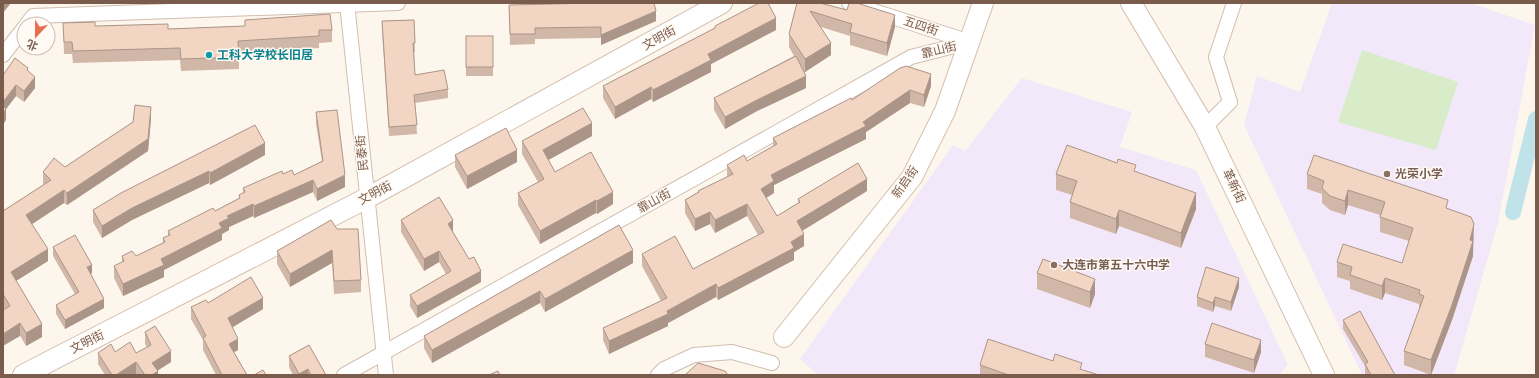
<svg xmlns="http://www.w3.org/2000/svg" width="1539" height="378" font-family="'Fira Sans','Noto Sans SC',sans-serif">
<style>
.education{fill:#f3e8fa}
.green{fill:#d8ecc9}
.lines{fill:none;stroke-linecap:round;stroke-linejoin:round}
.canal{stroke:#bfe3e8;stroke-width:16}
.street-casing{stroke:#d1beb0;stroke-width:16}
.secondary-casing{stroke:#d6c0b0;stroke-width:22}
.street{stroke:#fff;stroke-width:14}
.secondary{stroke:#fff;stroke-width:20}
.wall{fill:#d1b7a8}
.shaded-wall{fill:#aa9588}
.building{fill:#f3d5c3;stroke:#aa9588}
.culture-dot{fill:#0f9aa8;stroke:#fffaf3;stroke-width:1.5}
.education-dot{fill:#8d6e63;stroke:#fffaf3;stroke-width:1.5}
.labels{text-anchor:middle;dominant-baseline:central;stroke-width:3;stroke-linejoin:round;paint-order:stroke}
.street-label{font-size:12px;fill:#7a5c4d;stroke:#fffaf3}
.culture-label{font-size:12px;font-weight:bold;fill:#0d838f;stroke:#fffaf3;text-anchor:start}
.education-label{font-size:12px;font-weight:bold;fill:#785e54;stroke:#fffaf3;text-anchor:start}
</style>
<rect width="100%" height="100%" fill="#fdf6ec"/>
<g class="education">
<polygon points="1332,3 1470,3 1535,25 1498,223 1454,375 1362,375 1244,125 1257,76 1300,92"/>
<polygon points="1022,78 1132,112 1120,147 1196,170 1288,365 1279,375 818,375 800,359 953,145 965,151"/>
</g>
<polygon class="green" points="1362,50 1458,82 1436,150 1338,122"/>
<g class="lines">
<polyline class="canal" points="1513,212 1536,119"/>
<defs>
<g id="street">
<polyline points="347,3 386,375"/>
<polyline points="849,3 970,42"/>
<polyline points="27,24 33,16 398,3"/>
<polyline points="3,55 24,28"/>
<polyline points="1205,127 1230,102 1216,57 1234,3"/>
<polyline points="344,375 911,57 970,42"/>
<polyline points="658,375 664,369 694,355 732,352 772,363"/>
</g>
<g id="secondary">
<polyline points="1131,3 1205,127 1324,375"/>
<polyline points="784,337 912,177 945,111 983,3"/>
<polyline points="23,375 367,198 722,3"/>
</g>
</defs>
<use href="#street" class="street-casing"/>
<use href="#secondary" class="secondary-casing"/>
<use href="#street" class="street"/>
<use href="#secondary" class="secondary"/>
</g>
<g class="wall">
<polygon points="797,3 895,27 887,56 850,45 850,36 821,27 831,55 805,72 806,88 757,111 725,129 714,110 714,98 794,56 789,47 789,34"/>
<polygon points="509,5 656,21 601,45 601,38 535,39 535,44 510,45"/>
<polygon points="245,20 332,30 332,42 319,43 319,48 239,53 239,69 181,71 180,60 73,63 72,54 64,54 63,23 95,26 168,29 245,26"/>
<polygon points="414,20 415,52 414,52 415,75 448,89 448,98 415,103 417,134 389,136 382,30 382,21"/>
<polygon points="715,26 776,30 711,64 711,72 653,102 651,99 615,119 603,98 603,86 715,28"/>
<rect x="466" y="36" width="27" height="40"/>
<polygon points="28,72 35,88 24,102 16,96 6,109 6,120 3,75"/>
<polygon points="931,86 924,107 910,103 866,132 866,139 774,185 774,193 766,198 777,216 798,203 798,199 867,191 802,231 804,246 794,252 794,260 718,300 716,297 668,323 668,326 609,354 603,340 603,328 661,301 642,266 642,254 693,269 758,235 747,216 715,233 710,224 695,231 685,213 685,200 698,192 698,191 727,177 727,165 747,161 773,146 773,138 852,100"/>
<polygon points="316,112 345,187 317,201 313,192 254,218 253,216 229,227 229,230 222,234 222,240 164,270 164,277 123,296 114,278 114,266 122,263 122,256 136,256 163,243 163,238 168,236 168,231 215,211 239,198 239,195 243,193 243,188 283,174 294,175 322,161 316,124"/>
<polygon points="151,119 148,151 67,205 64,203 32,224 48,261 16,281 42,337 26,346 3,306 3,211 43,185 43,172 65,167 133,122"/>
<polygon points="592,136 548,160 555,172 613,204 597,214 596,213 540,244 518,205 518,193 538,182 522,154 522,141"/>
<polygon points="265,155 210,185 209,183 132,220 102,238 93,222 93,210 121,193"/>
<polygon points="455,155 517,162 467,189 455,167"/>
<polygon points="1136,171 1196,209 1181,248 1119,226 1116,234 1070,218 1070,202 1072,195 1056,190 1056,174"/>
<polygon points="1307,174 1448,209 1474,239 1473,241 1473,256 1452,320 1431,375 1404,365 1404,351 1420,309 1419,308 1419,304 1385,293 1382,300 1350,289 1350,281 1337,277 1337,262 1402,263 1409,241 1380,232 1380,215 1348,205 1345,215 1330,210 1322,203 1322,194 1307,189"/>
<polygon points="331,220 361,280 361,292 334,294 332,263 290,287 277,264 277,251"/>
<polygon points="401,220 453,232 481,282 417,318 410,306 410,295 446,274 439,262 424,271 401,232"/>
<polygon points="619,225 633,263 545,312 540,303 432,363 424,348 424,336"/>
<polygon points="53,247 92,273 90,274 104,308 65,329 56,314 56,305 75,294 53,256"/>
<polygon points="1043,259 1095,294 1090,308 1037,289 1037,273"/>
<polygon points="1239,287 1231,311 1215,306 1213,312 1197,306 1197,297"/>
<polygon points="208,303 263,309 232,327 238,350 234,352 247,375 216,375 203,350 203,340 191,319 191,307"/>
<polygon points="1343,320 1395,375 1366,375 1365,373 1365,366 1343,329"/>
<polygon points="145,332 171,362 157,371 158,375 137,375 136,374 134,375 105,375 98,364 98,353 115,352 136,353 147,347 145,344"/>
<polygon points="1205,344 1261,352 1254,373 1205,357"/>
<polygon points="289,356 326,375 293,375 289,367"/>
<polygon points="1053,361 1099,375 980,375 980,365"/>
</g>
<g class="shaded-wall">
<polygon points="3,3 11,3 3,13"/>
<polygon points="656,11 656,21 601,45 601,35"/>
<polygon points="895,15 895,27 887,56 887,43"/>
<polygon points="776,18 776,30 711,64 711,72 653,102 653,90 708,54"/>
<polygon points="831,43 831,55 805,72 805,59"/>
<polygon points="931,74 931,86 924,107 924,95"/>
<polygon points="806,76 806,88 757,111 725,129 725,117 757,100"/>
<polygon points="35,77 35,88 24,102 24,91"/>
<polygon points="16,85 16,96 6,109 6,120 3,125 3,102"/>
<polygon points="651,87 651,99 615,119 615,107"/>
<polygon points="910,90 910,103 866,132 866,139 774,185 774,193 761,201 761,189 771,175 863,122"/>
<polygon points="151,107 151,119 148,151 67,205 67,193"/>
<polygon points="592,123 592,136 543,163 543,150"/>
<polygon points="265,143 265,155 210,185 210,173"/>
<polygon points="517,150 517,162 467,189 467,176"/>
<polygon points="209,171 209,183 132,220 102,238 102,226 132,208"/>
<polygon points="345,175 345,187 317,201 317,189"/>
<polygon points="867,179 867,191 797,234 797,221"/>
<polygon points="313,180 313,192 254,218 254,206"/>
<polygon points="64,190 64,203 26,228 26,215"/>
<polygon points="1348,190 1348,205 1345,215 1345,201"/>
<polygon points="613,192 613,204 597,214 597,201"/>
<polygon points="1196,193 1196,209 1181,248 1181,233"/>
<polygon points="596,200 596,213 540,244 540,231"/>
<polygon points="253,204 253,216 229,227 229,230 222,234 222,240 164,270 164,277 123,296 123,284 161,259 219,223 227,216"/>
<polygon points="747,204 747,216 715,233 715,220"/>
<polygon points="1119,210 1119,226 1116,234 1116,219"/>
<polygon points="710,212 710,224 695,231 695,219"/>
<polygon points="453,220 453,232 448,224"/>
<polygon points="1474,224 1473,256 1452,320 1431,375 1431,360 1470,240"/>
<polygon points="804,234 804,246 794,252 794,260 718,300 718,288"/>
<polygon points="48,249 48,261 11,284 11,272"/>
<polygon points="332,250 332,263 290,287 290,274"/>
<polygon points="633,250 633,263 545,312 545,299"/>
<polygon points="439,251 439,262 424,271 424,259"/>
<polygon points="92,265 92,273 87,276 87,267"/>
<polygon points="481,271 481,282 417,318 417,306"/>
<polygon points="1239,278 1239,287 1231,311 1231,302"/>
<polygon points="1385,278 1385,293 1382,300 1382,286"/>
<polygon points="1095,279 1095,294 1090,308 1090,292"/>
<polygon points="716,284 716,297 668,323 668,326 609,354 609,341 667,311"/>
<polygon points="540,291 540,303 432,363 432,350"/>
<polygon points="1215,297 1215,306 1213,312 1213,303"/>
<polygon points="263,298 263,309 228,330 228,318"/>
<polygon points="104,299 104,308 65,329 65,320"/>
<polygon points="20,323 20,336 3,346 3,334"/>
<polygon points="42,324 42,337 26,346 26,333"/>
<polygon points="238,339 238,350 229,355 229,344"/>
<polygon points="1261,340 1261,352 1254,373 1254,360"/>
<polygon points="171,351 171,362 152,374 152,363"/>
<polygon points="136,362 136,374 134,375 116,375"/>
<polygon points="308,369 308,375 299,375 299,374"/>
<polygon points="158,371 158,375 152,375"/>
</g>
<g class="building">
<polygon points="595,3 654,3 656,11 601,35 601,27 535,28 535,34 510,34 509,5"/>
<polygon points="759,3 768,3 776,18 708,54 711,60 653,90 651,87 615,107 603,86 715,28 715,26"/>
<polygon points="797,3 820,3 847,10 849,3 857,3 895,15 887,43 850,32 852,24 810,11 831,43 805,59 789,34"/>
<polygon points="330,14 332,30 319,30 319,36 238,41 239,57 181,59 180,48 73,51 72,42 64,42 63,23 95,22 95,26 168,24 168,29 245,26 245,20"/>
<polygon points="414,20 415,43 413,43 415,75 444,70 448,89 414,95 417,125 389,127 382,21"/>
<rect x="466" y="36" width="27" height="31"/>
<polygon points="796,56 806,76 757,100 725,117 714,98"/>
<polygon points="15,58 28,68 27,70 35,77 24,91 16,85 3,102 3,75"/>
<polygon points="906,66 931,74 924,95 910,90 863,122 866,126 771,175 774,181 761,189 777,216 800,202 798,199 858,163 867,179 797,221 804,234 791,242 794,248 718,288 716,284 667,311 668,314 609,341 603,328 667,298 642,254 675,236 693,269 764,232 747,204 715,220 710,212 695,219 685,200 699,192 698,191 733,174 727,165 744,155 747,161 777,144 773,138 851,98 852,100 900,68"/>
<polygon points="135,105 151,107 148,139 67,193 64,190 26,215 48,249 11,272 42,324 26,333 20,323 3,334 3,310 10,306 3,294 3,211 51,180 43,172 54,158 65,167 133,122"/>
<polygon points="3,106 6,109 3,113"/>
<polygon points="583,108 592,123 543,150 555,172 591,152 613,192 597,201 596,200 540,231 518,193 544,179 522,141"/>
<polygon points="337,110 345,175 317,189 313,180 254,206 253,204 227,216 229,218 219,223 222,228 161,259 164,265 123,284 114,266 124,261 122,256 132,251 136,256 165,242 163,238 170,235 168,231 213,208 215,211 240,198 239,195 245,192 243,188 282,171 283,174 292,170 294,175 323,161 316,112"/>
<polygon points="255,125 265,143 210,173 209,171 132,208 102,226 93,210 121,193"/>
<polygon points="506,128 517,150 467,176 455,155"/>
<polygon points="1067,145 1117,163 1118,159 1136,165 1134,171 1196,193 1181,233 1119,210 1116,219 1070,202 1077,181 1056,174"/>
<polygon points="1314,155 1448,200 1446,208 1471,217 1474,224 1470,240 1473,241 1452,305 1431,360 1404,351 1424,296 1419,294 1420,290 1385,278 1382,286 1350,275 1352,267 1337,262 1343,244 1402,263 1413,228 1380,217 1385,202 1348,190 1345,201 1330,196 1322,188 1324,181 1307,174"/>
<polygon points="439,197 453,220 448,224 469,259 474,257 481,271 417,306 410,295 451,271 439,251 424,259 401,220"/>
<polygon points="331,220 337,229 358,229 361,280 334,281 332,250 290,274 277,251"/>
<polygon points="619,225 633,250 545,299 540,291 432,350 424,336"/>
<polygon points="75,235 92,265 87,267 104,299 65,320 56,305 79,292 53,247"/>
<polygon points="1043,259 1095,279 1090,292 1037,273"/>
<polygon points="1206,267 1239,278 1231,302 1215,297 1213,303 1197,297"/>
<polygon points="251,277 263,298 228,318 238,339 229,344 247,375 222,375 203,338 206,336 191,307 206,300 208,303"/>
<polygon points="1360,311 1395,375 1371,375 1365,364 1368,362 1343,320"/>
<polygon points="1212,323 1261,340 1254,360 1205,344"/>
<polygon points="155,326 171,351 152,363 158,371 152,375 145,375 136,362 116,375 112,375 98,353 111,344 115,352 130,342 136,353 151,345 145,332"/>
<polygon points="988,339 1053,361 1055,354 1082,363 1080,369 1099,375 1009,375 980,365"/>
<polygon points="309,345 326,375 311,375 308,369 299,374 289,356"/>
<polygon points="698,363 725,371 728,375 685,375"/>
<polygon points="263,370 266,375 254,375"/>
<polygon points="498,371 500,375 489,375"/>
</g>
<circle class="culture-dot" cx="209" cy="55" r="4"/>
<g class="education-dot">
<circle cx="1387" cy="174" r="4"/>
<circle cx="1054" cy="265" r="4"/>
</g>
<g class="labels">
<g class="street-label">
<text transform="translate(921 26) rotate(18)">五四街</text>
<text transform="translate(659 38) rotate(-29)">文明街</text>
<text transform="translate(939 50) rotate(-14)">靠山街</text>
<text transform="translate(362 153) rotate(-96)">民泰街</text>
<text transform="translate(905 182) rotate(-55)">新启街</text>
<text transform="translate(1234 186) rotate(64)">革新街</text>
<text transform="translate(375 193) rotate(-28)">文明街</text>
<text transform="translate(654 201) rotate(-29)">靠山街</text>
<text transform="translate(87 342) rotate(-27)">文明街</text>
</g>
<g class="culture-label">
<text x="217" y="55">工科大学校长旧居</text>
</g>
<g class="education-label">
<text x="1395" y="174">光荣小学</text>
<text x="1062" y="265">大连市第五十六中学</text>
</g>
</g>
<rect width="1539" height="378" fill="none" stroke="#7a5c4d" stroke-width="8"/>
<g transform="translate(36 36) rotate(202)"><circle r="19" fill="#fffaf3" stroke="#cabbb1"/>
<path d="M0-3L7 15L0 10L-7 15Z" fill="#e76f51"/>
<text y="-6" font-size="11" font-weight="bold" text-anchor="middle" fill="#7a5c4d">北</text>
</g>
</svg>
